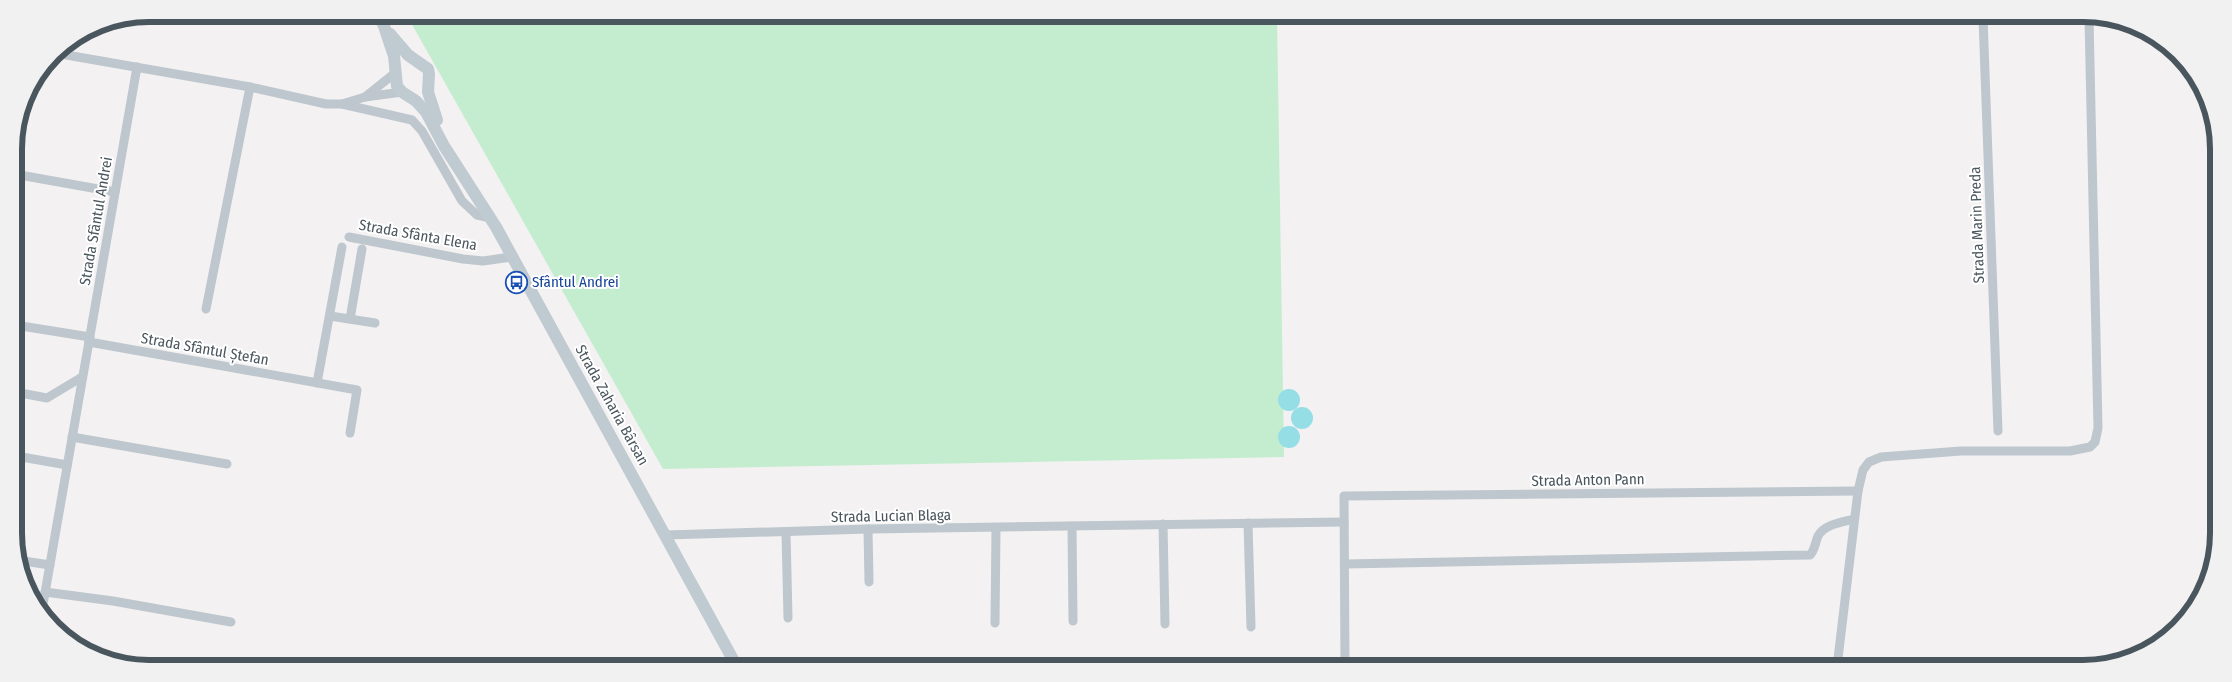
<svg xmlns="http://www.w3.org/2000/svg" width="2232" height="682" font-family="'Fira Sans Condensed',sans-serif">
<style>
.green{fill:#c4edcf}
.water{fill:#95dee6}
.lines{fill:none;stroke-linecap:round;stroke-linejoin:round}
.trunk-casing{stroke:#7894a7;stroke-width:16}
.minor{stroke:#bec7cd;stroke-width:9}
.secondary{stroke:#bfcad1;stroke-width:12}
.trunk{stroke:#a0b6c4;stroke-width:15}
.labels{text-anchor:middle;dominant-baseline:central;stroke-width:4;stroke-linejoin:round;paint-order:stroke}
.street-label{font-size:15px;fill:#4a565d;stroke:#fff}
.transit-label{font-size:15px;fill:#164399;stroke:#fff;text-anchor:start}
.rim{fill:none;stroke:#4a565d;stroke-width:6}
</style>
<rect width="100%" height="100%" fill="#f3f1f2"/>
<polygon class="green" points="406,14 1277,16 1284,457 663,469"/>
<g class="water">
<circle cx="1289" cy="400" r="11"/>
<circle cx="1302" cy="418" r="11"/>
<circle cx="1289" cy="437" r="11"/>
</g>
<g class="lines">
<defs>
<polyline id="trunk" points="377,14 378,16"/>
</defs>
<use href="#trunk" class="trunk-casing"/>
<g class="minor">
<polyline points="1983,18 1998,431"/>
<polyline points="55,53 250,87 326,104 342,104 365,97 402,92"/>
<polyline points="365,97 395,73"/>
<polyline points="342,104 412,120 422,131 462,201 477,215 491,218"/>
<polyline points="14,174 115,192"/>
<polyline points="349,237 463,259 483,261 511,257"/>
<polyline points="206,309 250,87"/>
<polyline points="330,316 375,323"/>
<polyline points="350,319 362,249"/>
<polyline points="15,325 90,337"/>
<polyline points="89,342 357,390 350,433"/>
<polyline points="317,383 342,247"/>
<polyline points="15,392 47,398 82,377"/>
<polyline points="72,437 227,464"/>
<polyline points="16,456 67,465"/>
<polyline points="1248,523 1251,627"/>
<polyline points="1163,524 1165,624"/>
<polyline points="1072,526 1073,621"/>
<polyline points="868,529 869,582"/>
<polyline points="786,532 788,618"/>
<polyline points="666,535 868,529 1344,522"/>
<polyline points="17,560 50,565"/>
<path d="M1345,564L1810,555C1815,550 1815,543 1818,536C1824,524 1843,522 1854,519"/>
<polyline points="45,592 113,601 231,622"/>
<polyline points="42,610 137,67"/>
<polyline points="995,623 996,528"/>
<polyline points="1345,666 1344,496 1858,491"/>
<polyline points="1837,667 1858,491 1863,470 1869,462 1881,457 1961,451 2070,451 2090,447 2095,442 2098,428 2089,18"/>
</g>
<g class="secondary">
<polyline points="378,14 384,26 394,56 397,86 402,92 416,101 426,112 444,146 496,227 736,665"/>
<polyline points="390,34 408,55 428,69 429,74 428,92 437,120"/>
</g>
<use href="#trunk" class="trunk"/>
</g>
<defs>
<symbol id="bus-ring" viewBox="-11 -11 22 22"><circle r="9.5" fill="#fff" stroke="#1a4fb4" stroke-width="1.5"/><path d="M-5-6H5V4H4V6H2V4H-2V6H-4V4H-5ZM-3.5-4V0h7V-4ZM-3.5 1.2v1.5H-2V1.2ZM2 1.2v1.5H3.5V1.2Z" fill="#1a4fb4"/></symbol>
</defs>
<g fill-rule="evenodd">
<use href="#bus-ring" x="504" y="270" width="25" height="25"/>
</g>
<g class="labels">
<g class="street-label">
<text transform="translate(96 221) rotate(-80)">Strada Sfântul Andrei</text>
<text transform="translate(1977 225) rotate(-92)">Strada Marin Preda</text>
<text transform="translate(418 235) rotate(10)">Strada Sfânta Elena</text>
<text transform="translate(205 349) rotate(10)">Strada Sfântul Ștefan</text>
<text transform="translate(612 405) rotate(61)">Strada Zaharia Bârsan</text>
<text transform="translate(1588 480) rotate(-1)">Strada Anton Pann</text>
<text transform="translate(891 516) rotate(-1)">Strada Lucian Blaga</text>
</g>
<g class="transit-label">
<text x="532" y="282">Sfântul Andrei</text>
</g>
</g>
<path d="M0 0H2232V682H0ZM149 22H2083A127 127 0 0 1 2210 149V533A127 127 0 0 1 2083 660H149A127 127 0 0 1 22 533V149A127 127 0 0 1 149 22Z" fill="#f1f1f2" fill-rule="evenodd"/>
<path class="rim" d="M149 22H2083A127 127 0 0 1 2210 149V533A127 127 0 0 1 2083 660H149A127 127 0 0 1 22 533V149A127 127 0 0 1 149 22Z"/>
</svg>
